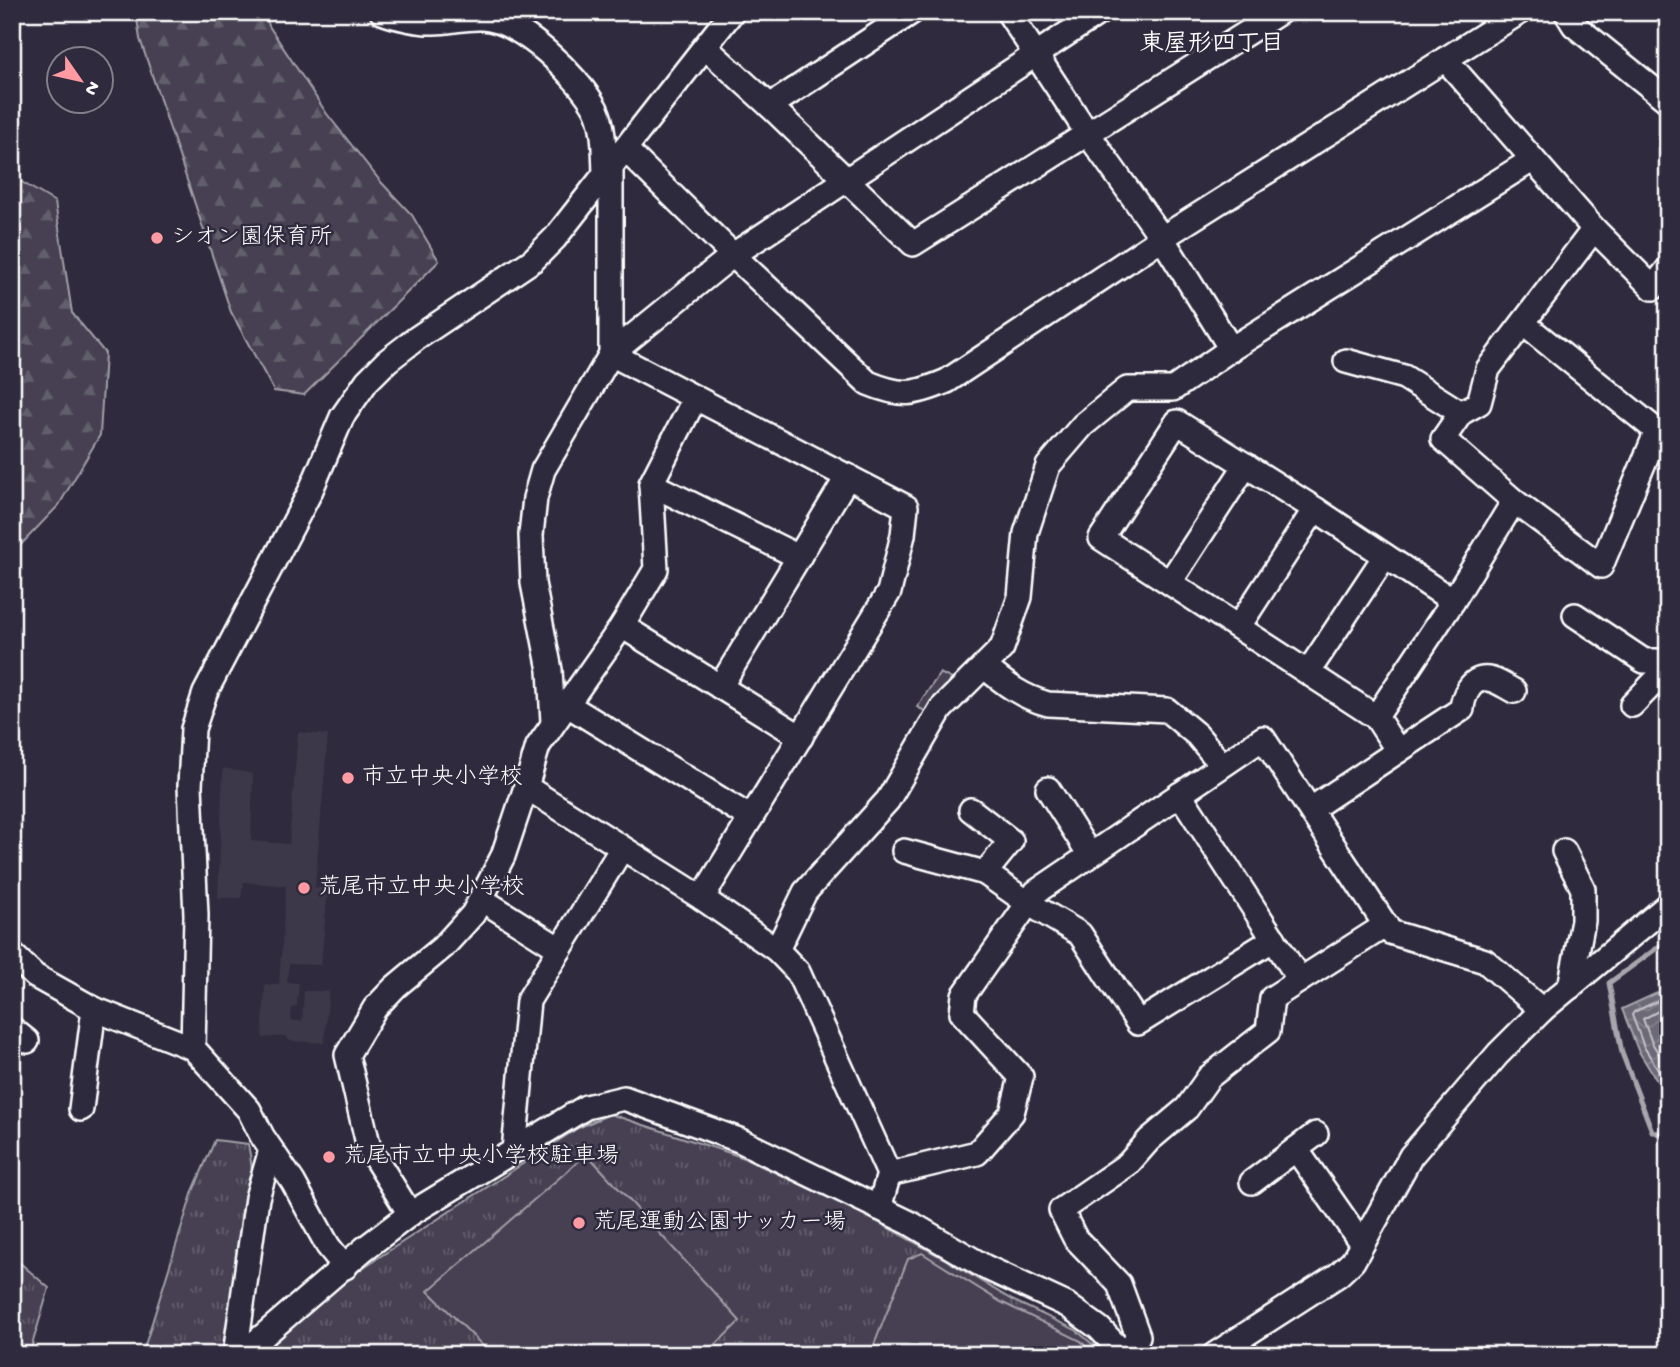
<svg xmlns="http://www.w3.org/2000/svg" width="1680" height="1367" font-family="'Gochi Hand','Klee One',sans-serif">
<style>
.built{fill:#3c3749}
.forest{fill:url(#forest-firs);stroke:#a2a0a8;stroke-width:2}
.park{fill:url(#park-tufts);stroke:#a2a0a8;stroke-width:2}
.pitch{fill:#464152;stroke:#a2a0a8;stroke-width:2}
.water{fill:url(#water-waves);stroke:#a7a6ad;stroke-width:2}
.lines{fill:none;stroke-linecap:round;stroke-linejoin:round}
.shore{stroke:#c5c3c9;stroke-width:2}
.stream{stroke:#a7a6ad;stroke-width:5}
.minor-casing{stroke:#fff;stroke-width:28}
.minor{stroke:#2f2a3d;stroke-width:23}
.poi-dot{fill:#ff9aa2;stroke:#2f2a3d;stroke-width:2.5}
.labels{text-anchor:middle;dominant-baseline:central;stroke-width:5;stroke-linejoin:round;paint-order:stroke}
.poi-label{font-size:23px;fill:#fff;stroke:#2f2a3d;text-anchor:start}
.neighbourhood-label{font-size:24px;font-weight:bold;fill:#fff;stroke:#2f2a3d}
</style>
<defs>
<pattern id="forest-firs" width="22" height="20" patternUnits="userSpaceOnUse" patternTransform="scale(1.75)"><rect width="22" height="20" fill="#464152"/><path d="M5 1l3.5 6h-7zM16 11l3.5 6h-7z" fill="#625e6c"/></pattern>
<pattern id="park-tufts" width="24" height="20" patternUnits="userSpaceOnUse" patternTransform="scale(1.75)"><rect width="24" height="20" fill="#464152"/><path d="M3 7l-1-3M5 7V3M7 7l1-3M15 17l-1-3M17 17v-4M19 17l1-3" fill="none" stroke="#625e6c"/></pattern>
<pattern id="water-waves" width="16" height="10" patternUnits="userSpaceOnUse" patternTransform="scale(1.75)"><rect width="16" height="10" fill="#6d6a77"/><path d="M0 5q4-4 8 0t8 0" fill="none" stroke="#83808b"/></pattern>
</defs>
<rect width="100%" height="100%" fill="#2f2a3d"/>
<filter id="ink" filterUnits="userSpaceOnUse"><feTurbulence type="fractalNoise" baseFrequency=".0143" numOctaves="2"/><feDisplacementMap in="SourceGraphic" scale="14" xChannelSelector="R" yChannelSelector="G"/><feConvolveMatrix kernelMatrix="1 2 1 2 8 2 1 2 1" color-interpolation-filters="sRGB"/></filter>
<g filter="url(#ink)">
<polygon class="built" points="298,732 328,735 315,887 328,889 321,965 289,964 287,982 299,983 297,1006 292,1008 291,1021 302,1021 304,991 329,991 324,1043 290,1041 285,1036 262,1038 265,985 279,985 286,886 244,882 241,898 218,898 223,768 253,774 251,841 289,844"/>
<g class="forest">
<polygon points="136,12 265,12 269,26 327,114 381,182 412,215 439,261 304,395 274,391 231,312 140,39"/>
<polygon points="15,178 55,202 72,313 105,353 100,435 59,505 12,554 12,184"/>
</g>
<g class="park">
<polygon points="940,673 956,681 929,713 917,707"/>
<polygon points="610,1114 739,1156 858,1211 943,1258 1012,1300 1076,1330 1105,1355 256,1355 320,1299 367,1265 578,1128"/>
<path d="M215,1140L248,1144C263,1212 238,1287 224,1355H142L193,1191Z"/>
<polygon points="12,1256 49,1288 29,1355 12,1355"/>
</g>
<g class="pitch">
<polygon points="587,1154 740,1321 705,1355 492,1355 428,1291"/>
<polygon points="922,1253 1001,1302 1081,1341 1093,1355 870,1355 908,1259"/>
</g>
<polygon class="water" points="1668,988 1668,1099 1638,1050 1622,1009"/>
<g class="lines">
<g class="shore">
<polyline points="1668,996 1634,1012 1632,1015 1644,1047 1668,1085"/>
<polyline points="1668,1006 1643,1019 1652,1043 1668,1068"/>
</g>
<polyline class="stream" points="1668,940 1609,983 1622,1053 1652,1131 1668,1138"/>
<defs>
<g id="minor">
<path d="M382,12C394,17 421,23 434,22C450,22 466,17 482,18C520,19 579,77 596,109C605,128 604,153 605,173"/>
<polyline points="1008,12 1088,134 1162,238 1231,349"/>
<polyline points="1566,12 1574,25 1668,101"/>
<polyline points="705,47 770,106 913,244 1280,12"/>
<polyline points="1445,59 1594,229 1653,288 1668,269"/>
<polyline points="770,106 912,12"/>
<path d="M625,149L733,255L868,383C902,397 914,395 947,381L1162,238L1520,12"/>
<polyline points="1524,324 1657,431 1601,566 1514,501 1443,439 1461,413 1479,403 1488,369 1594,229"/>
<polyline points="611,354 906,507 903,535 889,592 702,898"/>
<polyline points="611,354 611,164"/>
<polyline points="1346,361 1404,377 1461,413"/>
<polyline points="651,484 799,557"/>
<polyline points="1170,582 1246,465"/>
<polyline points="1575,615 1644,661 1668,661"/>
<polyline points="622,626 801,737"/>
<polyline points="1239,626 1315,509"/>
<path d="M985,667C1005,684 1022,697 1048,704L1167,710L1197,735L1222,765"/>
<polyline points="1308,672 1385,556"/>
<polyline points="720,687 848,476"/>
<polyline points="566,704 751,818"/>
<polyline points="1632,705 1668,668"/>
<polyline points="1376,717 1453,601 1514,501"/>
<polyline points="553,722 550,670 533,583 531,535 535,498 543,470 611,354 733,255 1100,12"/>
<path d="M1398,751L1462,709C1463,696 1471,677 1488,679C1497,680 1506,687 1514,691"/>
<polyline points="526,787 702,898 777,950 798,972 889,1174 879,1208"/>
<polyline points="1048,789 1090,855"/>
<polyline points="1180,794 1300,980"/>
<polyline points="1311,809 1398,751 1376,717 1101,538 1177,422 1315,509 1453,601"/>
<polyline points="971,810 1011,841 985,873"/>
<polyline points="904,851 985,873 1028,903 1080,934 1138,1023 1274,939"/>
<polyline points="1564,851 1583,889 1583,921 1570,987"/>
<polyline points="481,899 560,949"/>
<polyline points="777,950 805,892 888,800 941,709 1002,648 1020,597 1026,533 1048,466 1083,425 1127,389 1173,389 1231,349 1532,160"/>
<polyline points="12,954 35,976 94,1009 193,1048 249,1110 262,1136 293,1182 328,1246 345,1267"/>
<polyline points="12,1029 27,1041"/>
<polyline points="193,1048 196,915 190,786 193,729 205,693 310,492 342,417 367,381 387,361 417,338 533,260 555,238 732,12"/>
<polyline points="81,1109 94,1009"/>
<polyline points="1296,1149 1362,1244"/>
<polyline points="514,1151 528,1001 622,848"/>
<polyline points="889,1174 977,1153 1012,1113 1021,1077 962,1013 964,995 1036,892 1263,738 1390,932 1485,961 1542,1010"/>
<polyline points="1252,1182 1316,1134"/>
<polyline points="410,1214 369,1148 347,1055 375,1008 395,987 443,947 473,914 503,856 526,787 538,746 622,626 656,569 651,484 695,398"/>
<polyline points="235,1355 257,1198 271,1150"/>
<polyline points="241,1355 364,1249 410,1214 586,1107 624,1098 739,1140 910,1223 985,1267 1067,1305 1099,1328 1125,1355"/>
<polyline points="1126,1355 1138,1336 1119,1284 1075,1238 1061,1210 1128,1164 1149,1140 1187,1108 1209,1077 1268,1031 1272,998 1386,925"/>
<polyline points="1214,1355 1338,1275 1353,1261 1411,1156 1498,1054 1542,1010 1668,905"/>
</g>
</defs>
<use href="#minor" class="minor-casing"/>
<use href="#minor" class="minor"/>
</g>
</g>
<g class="poi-dot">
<circle cx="157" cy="238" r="7"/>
<circle cx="348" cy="778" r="7"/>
<circle cx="304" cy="888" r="7"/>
<circle cx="329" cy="1157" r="7"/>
<circle cx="579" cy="1223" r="7"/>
</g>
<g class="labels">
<g class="poi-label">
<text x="171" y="238">シオン園保育所</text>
<text x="362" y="778">市立中央小学校</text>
<text x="318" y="888">荒尾市立中央小学校</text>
<text x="343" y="1157">荒尾市立中央小学校駐車場</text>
<text x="593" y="1223">荒尾運動公園サッカー場</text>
</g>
<g class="neighbourhood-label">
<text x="1212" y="45">東屋形四丁目</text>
</g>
</g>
<rect width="1680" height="1367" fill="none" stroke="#2f2a3d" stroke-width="42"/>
<rect x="21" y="21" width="1638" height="1325" fill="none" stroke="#fff" stroke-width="2.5" filter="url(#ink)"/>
<g transform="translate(80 80) rotate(124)"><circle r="33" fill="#2f2a3d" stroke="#827f8b" stroke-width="2"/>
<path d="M0-5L12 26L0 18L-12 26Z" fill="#ff9aa2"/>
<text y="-10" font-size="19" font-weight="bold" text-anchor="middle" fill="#ffffff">N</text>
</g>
</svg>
